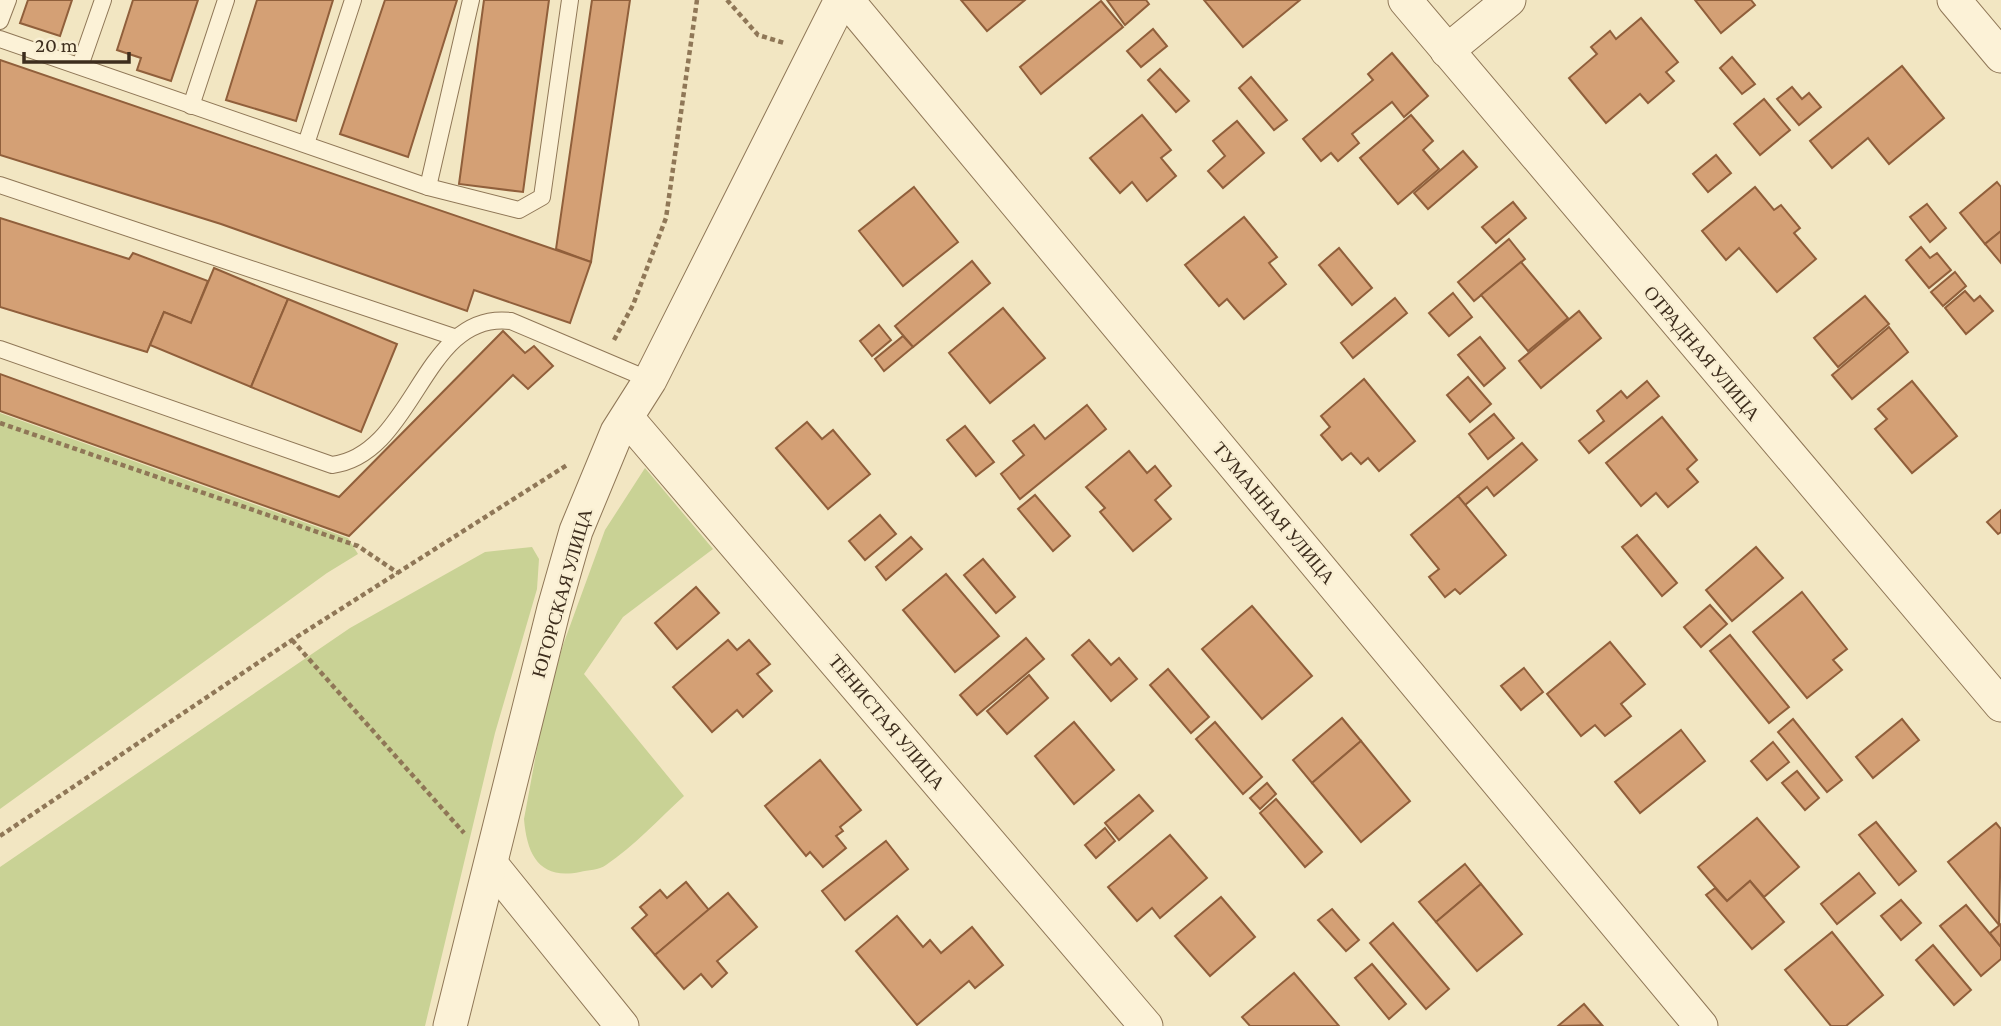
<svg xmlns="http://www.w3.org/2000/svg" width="2001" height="1026" font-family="'Crimson Pro',serif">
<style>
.green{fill:#c9d295}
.building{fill:#d4a075;stroke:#905f3b;stroke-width:2}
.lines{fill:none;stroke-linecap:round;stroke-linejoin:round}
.lane-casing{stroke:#8f7757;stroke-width:18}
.street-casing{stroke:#8f7757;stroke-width:35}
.path{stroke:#8f7757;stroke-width:4.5;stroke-dasharray:5 3.5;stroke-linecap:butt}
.lane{stroke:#fcf2d7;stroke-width:16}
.street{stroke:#fcf2d7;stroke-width:33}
.labels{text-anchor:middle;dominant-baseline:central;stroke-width:5;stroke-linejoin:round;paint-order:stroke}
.street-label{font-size:19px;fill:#3d2d1d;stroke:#f9efd3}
</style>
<rect width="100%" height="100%" fill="#f2e6c2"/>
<g class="green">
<polygon points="0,413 348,538 358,554 327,573 0,809"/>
<path d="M645,468L713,549L623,617L584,674L684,796C659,819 634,846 606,865C599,870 588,870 580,872C540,880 527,856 524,819L544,711L563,645L605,530Z"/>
<polygon points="532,547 539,559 537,589 495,733 425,1026 0,1026 0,867 350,628 485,552"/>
</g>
<g class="building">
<polygon points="28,0 72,0 60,36 20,23"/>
<polygon points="133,0 198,0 171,81 137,70 141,58 117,50"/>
<polygon points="257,0 333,0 296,121 226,100"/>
<polygon points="385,0 457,0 408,157 340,134"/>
<polygon points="484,0 549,0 523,192 459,184"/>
<polygon points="592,0 630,0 591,262 556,249"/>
<polygon points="961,0 1025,0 987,31"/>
<polygon points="1107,0 1146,0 1149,4 1125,25"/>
<polygon points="1204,0 1300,0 1243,47"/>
<polygon points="1695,0 1751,0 1755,5 1721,33"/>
<polygon points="1101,1 1123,27 1041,94 1020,67"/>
<polygon points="1641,18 1678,62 1666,72 1674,81 1648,103 1640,94 1606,123 1569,78 1597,54 1591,47 1610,31 1616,39"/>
<polygon points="1153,29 1167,46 1141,67 1127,51"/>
<polygon points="1392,53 1428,96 1404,117 1392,102 1352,134 1359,143 1338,161 1331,153 1321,161 1303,139 1373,80 1368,74"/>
<polygon points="1732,57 1755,84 1742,94 1720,68"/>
<polygon points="0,60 591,262 570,323 474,290 467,311 221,224 0,155"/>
<polygon points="1902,66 1944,118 1889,164 1868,138 1832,168 1810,141"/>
<polygon points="1160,69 1189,101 1176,112 1148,80"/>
<polygon points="1251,77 1287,120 1274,130 1239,88"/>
<polygon points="1792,87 1802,99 1809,93 1821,107 1799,125 1777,99"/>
<polygon points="1764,99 1790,130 1760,155 1734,124"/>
<polygon points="1142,115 1171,150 1161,158 1176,176 1147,201 1132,182 1120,193 1090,158"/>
<polygon points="1411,115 1433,141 1423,150 1439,169 1398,204 1360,158"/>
<polygon points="1237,121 1264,153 1223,188 1208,171 1225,156 1213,141"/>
<polygon points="1463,151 1477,167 1428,209 1414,193"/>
<polygon points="1716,155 1731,173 1708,192 1693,174"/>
<polygon points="1997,182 2001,187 2001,231 1985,244 1960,213"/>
<polygon points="914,187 958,242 903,286 859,231"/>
<polygon points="1755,187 1774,210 1781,205 1800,228 1794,233 1816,259 1777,292 1739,248 1726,260 1702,231"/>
<polygon points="1513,202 1526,218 1496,243 1482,227"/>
<polygon points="1927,204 1946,228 1930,242 1910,217"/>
<polygon points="1244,217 1277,257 1269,263 1286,284 1244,319 1227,299 1219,306 1185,265"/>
<polygon points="0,218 129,259 133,253 208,281 191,323 164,312 147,352 0,307"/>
<polygon points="2001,231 2001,263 1985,244"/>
<polygon points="1509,239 1525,259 1474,301 1458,282"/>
<polygon points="1921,247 1930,258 1937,253 1951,270 1929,288 1906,260"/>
<polygon points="1339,248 1372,288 1352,305 1319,265"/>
<polygon points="972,261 990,283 913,347 895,326"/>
<polygon points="1521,262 1568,318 1528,351 1481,295"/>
<polygon points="214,268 288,299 251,387 150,345 164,312 191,323"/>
<polygon points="1955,272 1966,286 1943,306 1931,292"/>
<polygon points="1965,291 1974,301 1980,296 1993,311 1966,334 1945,308"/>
<polygon points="1453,293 1472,317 1449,336 1429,313"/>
<polygon points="1865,296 1889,324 1838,367 1814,338"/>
<polygon points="1395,298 1407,313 1353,358 1341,343"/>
<polygon points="288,299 397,344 361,432 251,387"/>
<polygon points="1003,308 1045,358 990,403 949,353"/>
<polygon points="1579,311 1601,338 1541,388 1519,361"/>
<polygon points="879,325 891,340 872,356 860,341"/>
<polygon points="1889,327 1908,352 1852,399 1832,375"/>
<polygon points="503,331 525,353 534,346 553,366 528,389 513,375 349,536 0,411 0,374 339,497"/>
<polygon points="903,336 913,347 884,371 875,359"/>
<polygon points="1480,337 1505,368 1484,386 1458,355"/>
<polygon points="1468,377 1491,404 1470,422 1447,395"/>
<polygon points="1364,379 1415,441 1379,471 1368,458 1361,464 1351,453 1342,460 1321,435 1330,427 1321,416"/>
<polygon points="1647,381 1659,396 1589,453 1579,441 1604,421 1597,411 1621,391 1627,398"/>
<polygon points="1912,381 1957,436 1912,473 1875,429 1887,419 1878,409"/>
<polygon points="1087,405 1106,429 1020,499 1001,474 1024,455 1013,441 1034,425 1045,439"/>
<polygon points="1494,414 1514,438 1488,459 1469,434"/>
<polygon points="1662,417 1697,460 1687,469 1698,482 1668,507 1656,493 1641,506 1606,463"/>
<polygon points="807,422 822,439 833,430 870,474 828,509 776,448"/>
<polygon points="965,426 994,462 976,476 947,440"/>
<polygon points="1522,443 1537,460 1494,496 1487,487 1465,505 1458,496"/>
<polygon points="1129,451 1147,473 1155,466 1171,486 1155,500 1171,519 1133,551 1100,512 1105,508 1086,487"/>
<polygon points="1035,495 1070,536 1053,551 1018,509"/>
<polygon points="1458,496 1506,555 1460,594 1455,589 1445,597 1429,577 1439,569 1411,535"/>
<polygon points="2001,510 2001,532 1998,534 1987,522"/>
<polygon points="880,515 896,534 865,560 849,541"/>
<polygon points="1637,535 1677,583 1662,596 1622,547"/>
<polygon points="911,537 922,549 886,580 876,567"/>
<polygon points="1756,547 1783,578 1732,621 1706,590"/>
<polygon points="983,559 1015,597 996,613 964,575"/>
<polygon points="946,574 999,636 955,672 903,610"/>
<polygon points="696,587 719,613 677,649 655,623"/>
<polygon points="1802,592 1847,649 1833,660 1842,670 1807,698 1753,632"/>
<polygon points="1710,605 1727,624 1701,647 1684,627"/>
<polygon points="1252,606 1312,676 1262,719 1202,649"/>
<polygon points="1730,635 1789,707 1769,723 1710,651"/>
<polygon points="1026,638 1044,659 977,715 960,695"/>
<polygon points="728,640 737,650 749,640 770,664 757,674 772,691 743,717 737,710 712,732 673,687"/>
<polygon points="1089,640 1111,665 1119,658 1137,679 1111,701 1072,655"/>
<polygon points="1610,642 1645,684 1621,704 1631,716 1605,736 1595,725 1581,736 1547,694"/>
<polygon points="1524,668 1543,692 1521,710 1501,686"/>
<polygon points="1168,669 1209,717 1191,733 1150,685"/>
<polygon points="1029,675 1048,698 1007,734 987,711"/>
<polygon points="1342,718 1361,741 1312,783 1293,760"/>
<polygon points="1793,719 1842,780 1827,792 1778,732"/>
<polygon points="1902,719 1919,740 1873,778 1856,757"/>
<polygon points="1074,722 1114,770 1074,804 1035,756"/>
<polygon points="1215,722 1262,777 1243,794 1196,739"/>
<polygon points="1681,730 1705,761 1640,813 1615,782"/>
<polygon points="1361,741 1410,801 1361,842 1312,783"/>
<polygon points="1773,742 1789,762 1767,780 1751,761"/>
<polygon points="820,760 861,810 840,827 843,831 836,836 846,848 823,867 810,852 806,856 765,806"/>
<polygon points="1797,771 1819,798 1805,810 1782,783"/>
<polygon points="1267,783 1276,794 1260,809 1250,798"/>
<polygon points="1139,795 1153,811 1119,840 1105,823"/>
<polygon points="1276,799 1322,852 1305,867 1260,813"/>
<polygon points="1757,818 1799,867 1764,897 1750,881 1727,901 1698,867"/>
<polygon points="1876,822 1916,871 1899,885 1859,835"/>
<polygon points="1996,823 2001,829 1999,925 1948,862"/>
<polygon points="1105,828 1115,841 1096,858 1085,845"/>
<polygon points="1170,835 1207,878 1160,918 1152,908 1137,921 1108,887"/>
<polygon points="886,841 908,869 845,920 822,891"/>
<polygon points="1465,864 1481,884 1436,922 1419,902"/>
<polygon points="1859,873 1875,893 1837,924 1821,904"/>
<polygon points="1750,881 1784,922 1752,949 1706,895 1715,888 1727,901"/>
<polygon points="686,882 709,910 655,955 632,928 647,915 640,907 660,890 667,898"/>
<polygon points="1481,884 1522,934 1477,971 1436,922"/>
<polygon points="728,893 757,927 717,961 727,973 712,987 701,974 684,989 655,955"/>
<polygon points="1221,897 1255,937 1210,976 1175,936"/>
<polygon points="1901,900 1921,923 1901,940 1881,916"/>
<polygon points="1966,905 2001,947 2001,959 1981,976 1940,926"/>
<polygon points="1332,909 1359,940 1346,951 1318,920"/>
<polygon points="897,916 923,947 930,940 941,953 972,927 1003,965 975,988 969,981 917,1025 856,951"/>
<polygon points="1393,923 1449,989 1426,1009 1370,943"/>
<polygon points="2001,924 2001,947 1990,933"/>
<polygon points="1832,932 1883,995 1846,1026 1831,1026 1785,970"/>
<polygon points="1933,945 1971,990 1954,1005 1916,960"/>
<polygon points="1372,964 1406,1004 1389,1019 1355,978"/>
<polygon points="1294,973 1339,1026 1250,1026 1242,1017"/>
<polygon points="1584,1004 1602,1025 1558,1026"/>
</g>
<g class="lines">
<defs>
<g id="lane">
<polyline points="0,21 8,0"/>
<polyline points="0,39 428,187 519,210 542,197 570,0"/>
<polyline points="80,66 103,0"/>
<polyline points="191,106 226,0"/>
<polyline points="306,144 353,0"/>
<polyline points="0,185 454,337"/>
<polyline points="428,187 471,0"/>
<path d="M0,349L332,465C416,454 422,310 511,321L650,380"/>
</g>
<g id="street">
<polyline points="847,0 1701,1026"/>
<polyline points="1405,0 2001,705"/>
<polyline points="1954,0 2001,56"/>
<polyline points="1447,51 1509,0"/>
<polyline points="628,419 1146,1026"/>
<polyline points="491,864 622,1026"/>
<polyline points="450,1026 554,608 576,531 617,432 650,380 841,0"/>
</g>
</defs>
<use href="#lane" class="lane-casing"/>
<use href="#street" class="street-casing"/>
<g class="path">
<polyline points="727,0 758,35 784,43"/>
<polyline points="614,340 633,305 666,218 697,0"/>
<polyline points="0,423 358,546 398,573"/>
<polyline points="292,640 464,833"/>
<polyline points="0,836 292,640 567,465"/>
</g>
<use href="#lane" class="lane"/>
<use href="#street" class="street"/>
</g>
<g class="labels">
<g class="street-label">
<text transform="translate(1702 353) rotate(50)">ОТРАДНАЯ УЛИЦА</text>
<text transform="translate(1274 513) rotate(50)">ТУМАННАЯ УЛИЦА</text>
<text transform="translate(562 593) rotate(-74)">ЮГОРСКАЯ УЛИЦА</text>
<text transform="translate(887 722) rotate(50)">ТЕНИСТАЯ УЛИЦА</text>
</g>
</g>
<path d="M24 52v10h105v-10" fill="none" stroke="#3d2d1d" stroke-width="3.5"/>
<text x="35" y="52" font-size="21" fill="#3d2d1d" stroke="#f9efd3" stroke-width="5" paint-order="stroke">20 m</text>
</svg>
